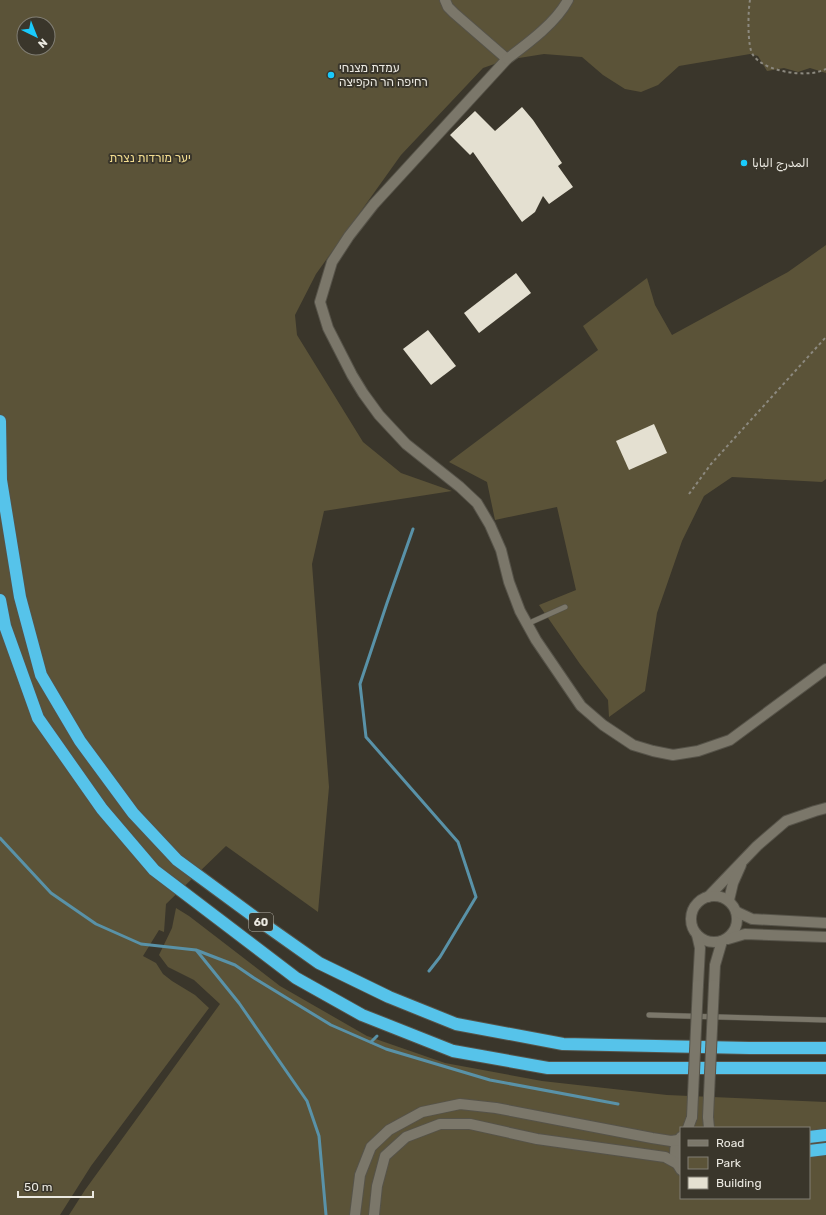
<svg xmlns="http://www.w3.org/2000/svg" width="826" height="1215" font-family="Rubik,Cairo,Heebo,sans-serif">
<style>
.green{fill:#5b5338;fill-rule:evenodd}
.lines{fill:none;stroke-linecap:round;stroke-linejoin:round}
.stream{stroke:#5992a8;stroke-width:3}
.building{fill:#e4e0d1}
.lane-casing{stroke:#565349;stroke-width:6}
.street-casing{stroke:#565349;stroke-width:12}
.secondary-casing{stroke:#565349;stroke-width:12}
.highway-casing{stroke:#565349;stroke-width:14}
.path{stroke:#8c897f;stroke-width:2;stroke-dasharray:3 3;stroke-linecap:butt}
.lane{stroke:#7b776a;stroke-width:5}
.street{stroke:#7b776a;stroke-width:10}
.secondary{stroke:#7b776a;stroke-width:10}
.highway{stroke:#56c3ea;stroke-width:12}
.secondary-bridge-casing{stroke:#565349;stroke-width:12;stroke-linecap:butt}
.secondary-bridge{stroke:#7b776a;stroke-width:10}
.poi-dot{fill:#19cafc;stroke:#3a362b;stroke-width:1.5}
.labels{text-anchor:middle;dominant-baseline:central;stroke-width:4;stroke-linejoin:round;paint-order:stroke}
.shield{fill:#3a362b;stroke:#b6b3aa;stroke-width:1}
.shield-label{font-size:11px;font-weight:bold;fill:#ebe9e1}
.poi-label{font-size:12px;fill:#ebe9e1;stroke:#3a362b;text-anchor:start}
.park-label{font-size:12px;fill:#f3dd90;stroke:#3a362b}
</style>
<rect width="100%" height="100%" fill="#3a362b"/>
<g class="green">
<path d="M0,0H826V73L810,68L798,72L784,68L767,71L758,56L750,54L679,66L658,85L641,92L625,89L603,75L582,57L544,54L506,60L483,68L401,155L316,274L295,315L297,335L363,442L401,473L452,491L324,511L312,564L329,787L318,912L226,846L166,904L164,932L159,930L143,956L156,963L163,974L172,981L195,995L209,1008L91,1166L60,1215H0ZM24,24H48V48H24Z"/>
<polygon points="826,245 826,479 822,482 732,477 704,496 682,541 657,613 645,691 609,717 608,700 580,664 539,605 576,590 557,507 495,520 487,482 449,462 598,350 583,326 647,278 655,305 672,335 788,272"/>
<path d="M176,908L189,916L280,986L367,1036L445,1063L542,1081L667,1095L826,1102V1215H69L85,1190L220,1004L194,980L168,967L159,955L172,928ZM681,1128H809V1198H681Z"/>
</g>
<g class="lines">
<g class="stream">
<polyline points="413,529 387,603 360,684 366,737 458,842 476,897 440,957 429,971"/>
<polyline points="0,838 51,893 96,924 141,944 196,950 235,965 254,978 331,1025 386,1049 490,1080 618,1104"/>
<polyline points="197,951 239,1003 307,1101 319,1136 326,1215"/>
<polyline points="371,1042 377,1036"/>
</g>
</g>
<g class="building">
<polygon points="522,107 533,120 562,163 558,166 573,187 549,204 543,196 535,212 522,222 473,152 470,155 450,135 475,111 495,131"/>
<polygon points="516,273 531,293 479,333 464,313"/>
<polygon points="428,330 456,366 431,385 403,349"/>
<polygon points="654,424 667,453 629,470 616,441"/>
</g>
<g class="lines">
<defs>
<g id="lane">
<polyline points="527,624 565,607"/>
<polyline points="649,1015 826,1020"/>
</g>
<g id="street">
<polyline points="445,0 448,7 454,13 507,59 374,204 349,236 332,262 320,302 328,328 352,375 363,393 379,415 406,444 460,487 477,503 490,525 501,550 509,582 520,611 536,640 581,706 603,725 633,745 653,751 673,755 698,751 730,740 826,669"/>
<path d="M507,59C527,44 556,23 568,0"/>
<polyline points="708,897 757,846 786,821 815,811 826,808"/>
<polyline points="729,900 733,883 741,865"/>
</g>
<g id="secondary">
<circle cx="714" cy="919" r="23"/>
<polyline points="737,912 752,919 826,923"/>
<polyline points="697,935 700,948 698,985"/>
<polyline points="728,939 745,934 826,937"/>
<polyline points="714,985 715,965 722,941"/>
<polyline points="708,1117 709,1128"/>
<polyline points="688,1128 692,1117"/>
<path d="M681,1137C672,1147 674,1160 681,1170"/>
<polyline points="355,1215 360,1175 371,1147 389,1130 422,1112 460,1104 496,1108 652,1138 671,1141 678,1140"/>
<polyline points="374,1215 377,1186 385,1156 406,1137 440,1124 470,1124 537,1139 665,1157 676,1163"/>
</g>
<g id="highway">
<polyline points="0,421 1,480 20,597 41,675 80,741 133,813 177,860 268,927 319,963 389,997 456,1024 563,1044 749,1048 826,1048"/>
<polyline points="0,600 5,626 38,718 102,809 154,870 296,978 362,1015 453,1051 548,1068 826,1068"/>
<polyline points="809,1137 826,1135"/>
<polyline points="809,1151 826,1149"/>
</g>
</defs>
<use href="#lane" class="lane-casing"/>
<use href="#street" class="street-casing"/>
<use href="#secondary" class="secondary-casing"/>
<use href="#highway" class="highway-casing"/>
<g class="path">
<path d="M750,0C748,10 747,47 753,55C763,70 795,75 811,73C816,73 821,71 826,69"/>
<polyline points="689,494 711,464 826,337"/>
</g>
<use href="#lane" class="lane"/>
<use href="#street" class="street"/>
<use href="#secondary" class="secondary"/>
<use href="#highway" class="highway"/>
<defs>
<g id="secondary-bridge">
<polyline points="692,1117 698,985"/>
<polyline points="708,1117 714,985"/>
</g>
</defs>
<use href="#secondary-bridge" class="secondary-bridge-casing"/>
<use href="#secondary-bridge" class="secondary-bridge"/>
</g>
<g class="poi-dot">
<circle cx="331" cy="75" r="4"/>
<circle cx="744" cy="163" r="4"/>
</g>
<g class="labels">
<rect class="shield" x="249" y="913" width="24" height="18" rx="3"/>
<g class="shield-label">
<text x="261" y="922">60</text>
</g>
<g class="poi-label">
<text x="339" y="68">עמדת מצנחי<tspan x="339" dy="14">רחיפה הר הקפיצה</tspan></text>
<text x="752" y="163">المدرج البابا</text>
</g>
<g class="park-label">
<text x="150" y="158">יער מורדות נצרת</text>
</g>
</g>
<rect x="680" y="1127" width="130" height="72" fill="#3a362b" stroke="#817e74"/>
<rect x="688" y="1140" width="20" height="6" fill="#7b776a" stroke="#817e74"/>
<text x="716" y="1147" font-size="12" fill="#ebe9e1">Road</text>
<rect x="688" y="1157" width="20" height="12" fill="#5b5338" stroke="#817e74"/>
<text x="716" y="1167" font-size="12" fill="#ebe9e1">Park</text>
<rect x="688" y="1177" width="20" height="12" fill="#e4e0d1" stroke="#817e74"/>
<text x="716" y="1187" font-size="12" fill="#ebe9e1">Building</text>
<g transform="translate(36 36) rotate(137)"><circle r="19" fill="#3a362b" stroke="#817e74"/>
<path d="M0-3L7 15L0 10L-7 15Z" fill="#19cafc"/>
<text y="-6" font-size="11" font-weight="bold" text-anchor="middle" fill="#ebe9e1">N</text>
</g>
<path d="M18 1191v6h75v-6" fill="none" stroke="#ebe9e1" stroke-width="2"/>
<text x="24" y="1191" font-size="12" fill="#ebe9e1" stroke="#3a362b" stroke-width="3" paint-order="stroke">50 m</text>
</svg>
